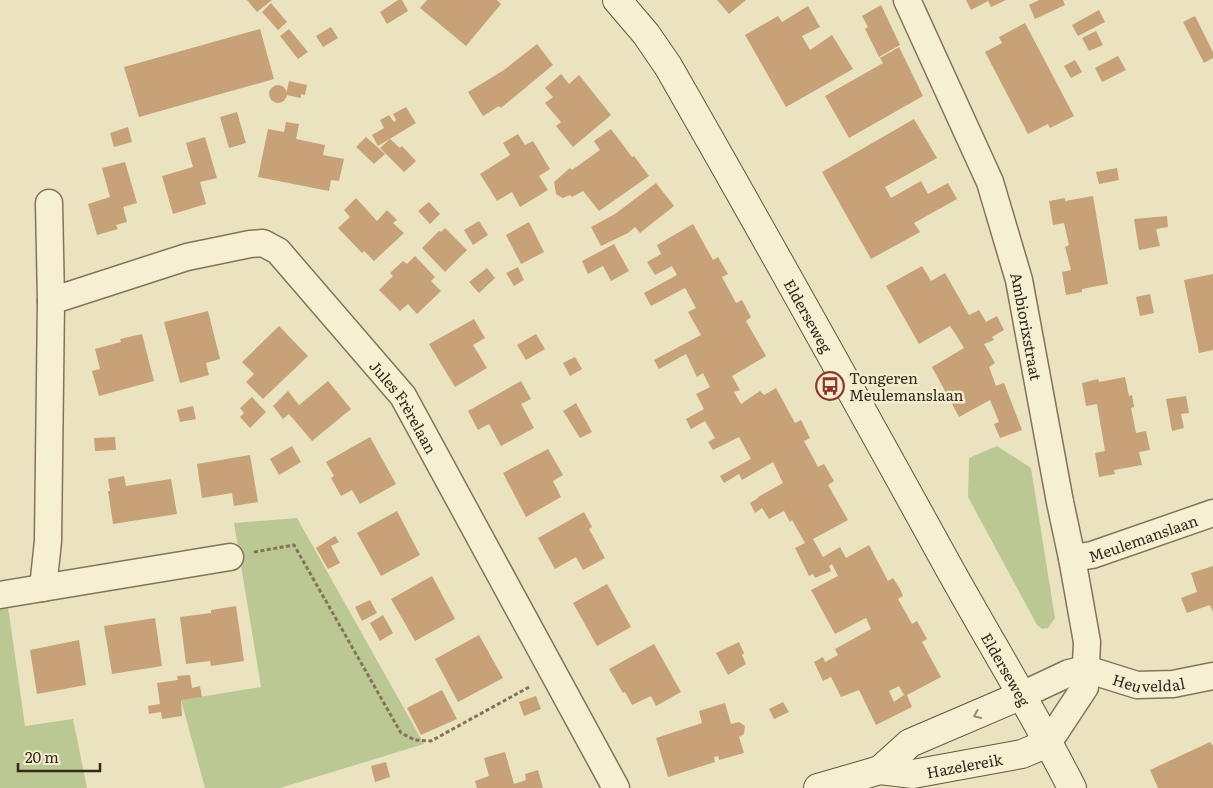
<svg xmlns="http://www.w3.org/2000/svg" width="1213" height="788" font-family="Literata,serif">
<style>
.green{fill:#bcc894}
.building{fill:#c7a177;fill-rule:evenodd}
.lines{fill:none;stroke-linecap:round;stroke-linejoin:round}
.street-casing{stroke:#837459;stroke-width:29}
.secondary-casing{stroke:#64553c;stroke-width:30}
.path{stroke:#837459;stroke-width:3;stroke-dasharray:4 2.5;stroke-linecap:butt}
.street{stroke:#f6efd2;stroke-width:26}
.secondary{stroke:#f6efd2;stroke-width:28}
.oneway{stroke:#948c77}
.labels{text-anchor:middle;dominant-baseline:central;stroke-width:5;stroke-linejoin:round;paint-order:stroke}
.street-label{font-size:15px;fill:#332a1c;stroke:#f3eccf}
.poi-label{font-size:15px;fill:#332a1c;stroke:#f3eccf;text-anchor:start}
</style>
<rect width="100%" height="100%" fill="#ebe3c0"/>
<g class="green">
<polygon points="997,446 1031,468 1055,618 1048,628 1042,629 1037,625 968,497 969,458"/>
<polygon points="297,518 424,744 280,788 205,788 181,700 261,687 234,523"/>
<polygon points="8,607 25,726 73,719 87,788 0,788 0,608"/>
</g>
<g class="building">
<polygon points="247,0 272,0 257,12"/>
<polygon points="398,0 402,0 408,11 387,24 380,12"/>
<polygon points="427,0 497,0 501,4 466,46 420,8"/>
<polygon points="717,0 746,0 729,14"/>
<polygon points="966,0 1006,0 991,7 988,1 971,10"/>
<polygon points="1039,0 1063,0 1065,5 1035,19 1029,5"/>
<polygon points="271,3 287,22 278,30 262,12"/>
<polygon points="881,5 900,45 879,57 865,29 868,27 862,16"/>
<polygon points="808,6 820,27 802,36 810,50 832,35 853,69 786,107 745,35 778,16 782,22"/>
<polygon points="1099,10 1105,22 1078,36 1072,25"/>
<polygon points="1195,16 1213,52 1213,58 1204,63 1183,22"/>
<polygon points="1025,23 1074,116 1050,128 1048,124 1028,134 985,52 1002,43 999,37"/>
<polygon points="331,27 338,38 323,47 316,36"/>
<polygon points="260,29 274,79 139,117 124,67"/>
<polygon points="289,29 308,52 298,59 280,36"/>
<polygon points="1096,31 1103,45 1089,51 1082,38"/>
<polygon points="537,44 553,65 501,108 499,106 483,116 468,92 504,70"/>
<polygon points="899,47 923,96 849,138 825,96 883,63 880,58"/>
<polygon points="1118,56 1126,70 1102,82 1095,68"/>
<polygon points="1075,60 1082,72 1071,78 1064,66"/>
<polygon points="561,74 569,84 579,75 611,115 573,147 556,126 561,122 545,103 553,97 545,88"/>
<polygon points="289,81 307,85 305,95 301,94 301,98 286,95"/>
<circle cx="278" cy="94" r="9"/>
<polygon points="406,107 416,123 378,146 372,135 384,128 380,120 389,115 394,122 396,120 393,114"/>
<polygon points="237,112 246,143 229,148 220,117"/>
<polygon points="914,119 937,158 885,187 891,198 921,181 928,194 948,183 957,199 914,223 920,232 871,259 822,172"/>
<polygon points="286,122 299,124 296,139 325,145 323,155 344,159 339,181 331,180 329,191 258,177 268,129 284,132"/>
<polygon points="128,127 132,142 114,147 110,133"/>
<polygon points="611,129 632,157 634,156 649,176 599,211 583,191 572,197 570,195 563,198 559,196 556,194 554,182 570,168 572,170 600,150 594,141"/>
<polygon points="518,134 525,145 533,141 550,169 539,176 548,190 520,207 512,192 497,201 480,174 510,155 503,143"/>
<polygon points="205,137 217,178 200,182 206,204 173,214 162,176 193,167 186,143"/>
<polygon points="366,137 385,154 374,164 356,147"/>
<polygon points="390,139 400,148 402,146 416,161 404,172 380,148"/>
<polygon points="125,162 137,203 123,207 127,222 116,225 118,229 97,235 88,204 110,197 102,168"/>
<polygon points="1117,168 1119,180 1099,184 1096,172"/>
<polygon points="656,183 674,206 640,233 635,227 628,233 601,246 591,227 615,214"/>
<polygon points="1093,196 1108,284 1082,289 1082,292 1066,295 1062,272 1071,270 1065,247 1069,245 1064,223 1053,225 1049,201 1065,198 1065,201"/>
<polygon points="356,198 377,221 387,210 397,220 393,223 404,233 374,261 364,251 362,253 338,228 350,217 344,210"/>
<polygon points="429,202 440,214 430,224 418,211"/>
<polygon points="1167,216 1168,227 1156,229 1160,246 1139,250 1134,219"/>
<polygon points="479,221 488,235 473,245 464,230"/>
<polygon points="529,222 544,252 521,264 506,235"/>
<path d="M693,224L713,260L718,257L728,274L722,277L736,303L742,300L751,317L746,321L766,356L732,376L740,390L734,392L741,404L760,391L764,395L776,388L795,423L801,420L810,438L804,441L818,467L824,464L834,481L828,485L848,520L813,539L823,557L840,547L846,558L869,545L888,581L893,578L900,589L903,596L898,599L912,624L917,621L927,639L922,642L941,677L907,695L912,707L876,725L859,690L841,697L831,677L823,681L814,662L823,657L825,662L838,655L835,649L871,629L866,618L835,634L811,590L838,576L832,564L829,566L831,571L815,578L813,574L809,576L795,548L805,543L792,520L790,522L784,511L769,519L762,508L755,513L750,503L758,498V497L783,483L773,462L742,480L739,474L724,483L720,476L751,459L739,437L713,450L708,442L715,438L705,421L691,429L686,419L704,409L696,394L710,387L703,373L697,377L686,354L659,369L654,360L701,335L688,312L696,308L685,288L651,306L644,293L677,275L672,266L655,275L647,262L661,254L657,245ZM899,686L904,695L894,702L889,691Z"/>
<polygon points="445,228 467,250 445,272 422,248 439,231 441,232"/>
<polygon points="614,244 629,271 611,281 603,266 588,274 582,261"/>
<polygon points="415,256 435,277 431,281 441,291 417,314 408,304 400,311 379,290 393,276 390,273 403,261 407,264"/>
<polygon points="922,266 931,281 945,273 969,315 979,310 986,322 997,316 1004,330 992,337 994,340 984,344 995,363 989,367 996,386 1004,383 1022,430 1000,438 994,424 999,422 990,400 959,417 932,367 964,348 958,338 950,326 919,344 886,286"/>
<polygon points="518,267 524,280 514,286 506,273"/>
<polygon points="487,268 495,278 479,293 469,282"/>
<polygon points="1213,274 1213,350 1199,353 1184,280"/>
<polygon points="1150,294 1154,313 1140,316 1136,297"/>
<polygon points="208,311 220,359 206,363 209,375 180,383 164,322"/>
<polygon points="474,319 485,338 473,345 487,368 455,387 429,344"/>
<polygon points="279,326 308,356 263,399 246,382 254,374 242,362"/>
<polygon points="142,334 154,381 99,396 92,371 100,369 95,349 121,342 120,339"/>
<polygon points="536,334 545,349 526,360 517,345"/>
<polygon points="575,357 582,369 570,376 563,363"/>
<polygon points="1125,377 1129,396 1132,395 1134,407 1131,408 1136,433 1146,431 1150,450 1139,452 1142,465 1114,470 1115,474 1099,477 1095,453 1105,451 1097,404 1086,406 1082,383 1098,379 1099,382"/>
<polygon points="328,381 351,409 312,441 289,414 283,419 273,406 288,391 299,405"/>
<polygon points="521,381 531,399 521,404 534,428 501,446 489,424 478,430 468,411"/>
<polygon points="1186,396 1189,413 1181,414 1184,428 1172,431 1166,399"/>
<polygon points="252,397 266,412 250,428 240,417 244,413 240,408"/>
<polygon points="576,403 592,432 580,438 563,411"/>
<polygon points="193,406 196,419 180,422 177,410"/>
<polygon points="115,437 116,450 95,451 94,438"/>
<polygon points="370,437 396,484 360,504 352,490 341,496 331,478 334,476 326,462"/>
<polygon points="292,446 301,462 279,475 270,459"/>
<polygon points="548,449 563,475 553,481 561,497 526,517 503,473"/>
<polygon points="250,455 258,502 234,506 232,493 202,498 197,464"/>
<polygon points="124,476 126,486 171,479 177,514 113,524 108,491 110,491 108,479"/>
<polygon points="397,511 420,555 381,576 357,533"/>
<polygon points="584,512 592,527 589,529 605,558 583,570 576,557 555,569 538,538"/>
<polygon points="335,536 339,542 331,546 340,563 328,569 316,548"/>
<polygon points="1213,566 1213,612 1210,605 1187,613 1181,598 1197,592 1191,573"/>
<polygon points="432,576 455,619 415,641 391,599"/>
<polygon points="607,584 631,627 597,646 573,603"/>
<polygon points="370,600 377,613 362,621 355,607"/>
<polygon points="236,606 244,661 211,666 210,661 186,664 180,617 211,613 211,610"/>
<polygon points="383,615 393,633 380,641 370,623"/>
<polygon points="155,618 162,666 112,674 104,626"/>
<polygon points="479,635 503,678 458,702 435,659"/>
<polygon points="79,640 86,685 37,694 30,650"/>
<polygon points="739,642 744,653 742,655 746,664 728,675 716,653"/>
<polygon points="654,644 681,692 656,706 651,696 632,705 625,692 623,693 609,669"/>
<polygon points="190,675 192,688 200,686 202,697 181,700 182,716 162,719 161,712 149,714 148,706 160,704 157,683 178,680 177,676"/>
<polygon points="442,690 457,719 421,735 407,708"/>
<polygon points="536,696 541,709 524,716 519,702"/>
<polygon points="783,702 789,712 774,719 769,709"/>
<polygon points="725,703 731,724 739,722 745,726 744,734 739,737 744,753 719,760 718,756 714,757 715,762 668,777 656,738 702,723 699,711"/>
<polygon points="1210,742 1213,746 1213,788 1158,788 1150,770"/>
<polygon points="505,752 514,784 526,780 525,774 538,770 543,788 477,788 475,781 489,776 484,758"/>
<polygon points="386,762 390,777 375,782 371,766"/>
</g>
<g class="lines">
<defs>
<g id="street">
<path id="s1" d="M907,0L990,182L1019,280L1060,502L1072,558L1087,642L1085,687L1048,743"/>
<path id="s2" d="M51,301L187,257L250,244L263,243L278,251L403,396L616,788"/>
<path id="s3" d="M1072,558L1092,555L1213,513"/>
<polyline points="43,588 48,541 51,301 49,203"/>
<polyline points="0,595 230,557"/>
<path id="s4" d="M1086,669L1137,685L1173,684L1213,676"/>
<polyline points="1022,695 1069,673 1086,669"/>
</g>
<g id="secondary">
<path id="s5" d="M617,0L646,34L668,66C763,232 856,399 948,566C989,640 1034,713 1072,788"/>
<polyline points="880,770 910,743 1022,695"/>
<path id="s6" d="M818,788L880,770L913,774L1022,754L1048,743"/>
</g>
</defs>
<use href="#street" class="street-casing"/>
<use href="#secondary" class="secondary-casing"/>
<polyline class="path" points="254,552 294,545 401,733 415,740 431,741 531,686"/>
<use href="#street" class="street"/>
<use href="#secondary" class="secondary"/>
</g>
<defs><path id="oneway-chevron" d="M-2-3.5L2.5 0L-2 3.5" fill="none" stroke-width="1.6" stroke-linecap="round" stroke-linejoin="round" transform="scale(1.25)"/></defs>
<use class="oneway" href="#oneway-chevron" transform="translate(977 715) rotate(157)"/>
<defs>
<symbol id="bus-ring" viewBox="-11 -11 22 22"><circle r="9.5" fill="#f3eccf" stroke="#8e362c" stroke-width="1.5"/><path d="M-5-6H5V4H4V6H2V4H-2V6H-4V4H-5ZM-3.5-4V0h7V-4ZM-3.5 1.2v1.5H-2V1.2ZM2 1.2v1.5H3.5V1.2Z" fill="#8e362c"/></symbol>
</defs>
<g fill-rule="evenodd">
<use href="#bus-ring" x="814" y="370" width="32" height="32"/>
</g>
<g class="labels">
<g class="street-label">
<text stroke="none"><textPath href="#s5" startOffset="370">Elderseweg</textPath></text>
<text stroke="none"><textPath href="#s1" startOffset="349">Ambiorixstraat</textPath></text>
<text stroke="none"><textPath href="#s2" startOffset="438">Jules Frèrelaan</textPath></text>
<text stroke="none"><textPath href="#s3" startOffset="74">Meulemanslaan</textPath></text>
<text stroke="none"><textPath href="#s5" startOffset="775">Elderseweg</textPath></text>
<text stroke="none"><textPath href="#s4" startOffset="65">Heuveldal</textPath></text>
<text stroke="none"><textPath href="#s6" startOffset="150">Hazelereik</textPath></text>
</g>
<g class="poi-label">
<text x="849" y="377">Tongeren<tspan x="849" dy="17">Meulemanslaan</tspan></text>
</g>
</g>
<path d="M18 763v8h82v-8" fill="none" stroke="#332a1c" stroke-width="2.5"/>
<text x="25" y="763" font-size="15" fill="#332a1c" stroke="#f3eccf" stroke-width="4" paint-order="stroke">20 m</text>
</svg>
